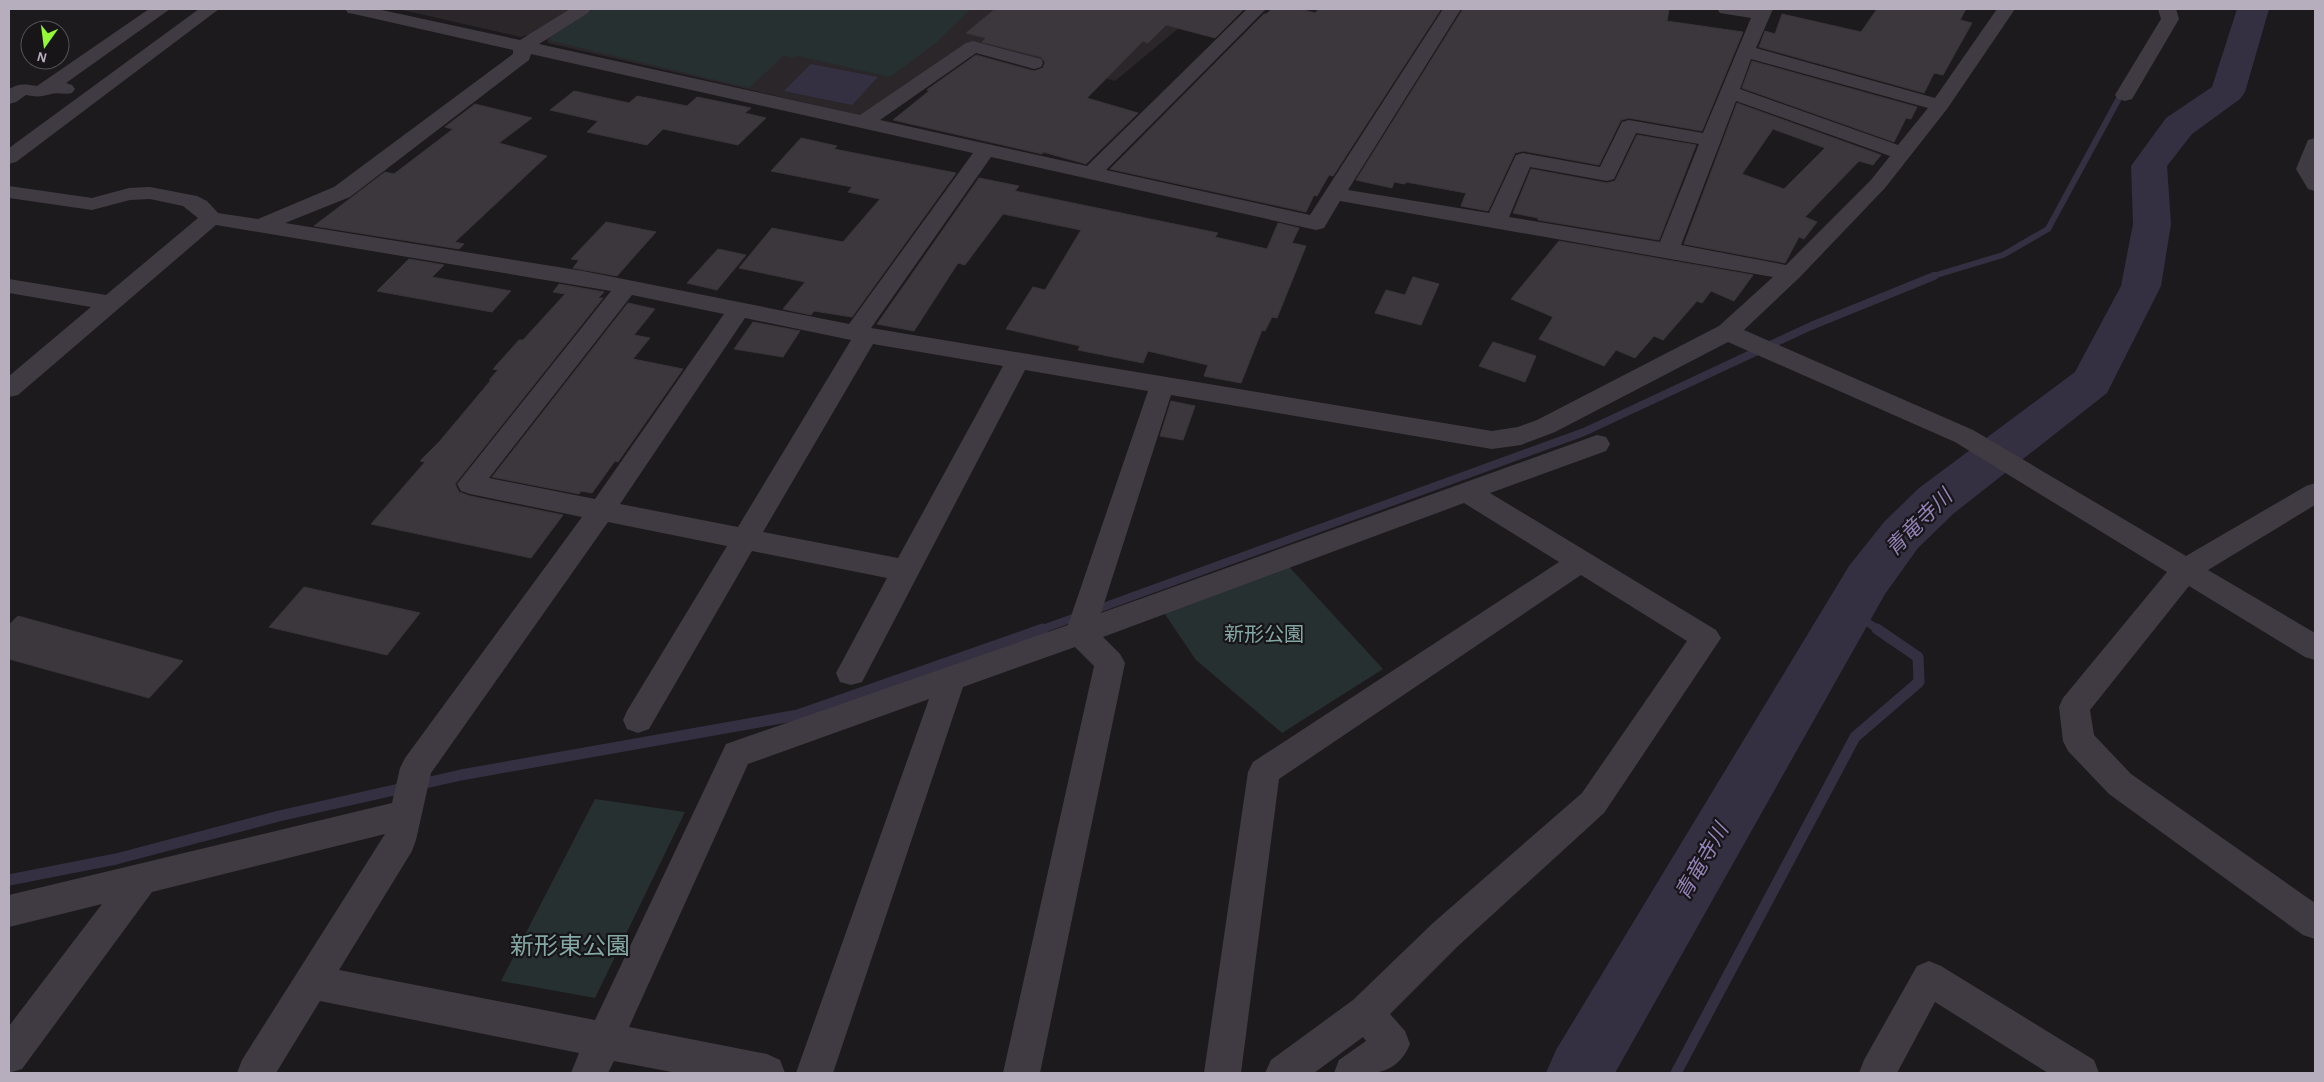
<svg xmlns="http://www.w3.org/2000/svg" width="2324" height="1082" font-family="'Alegreya Sans','Noto Sans JP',sans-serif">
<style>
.built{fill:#2a262a}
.green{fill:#263030}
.water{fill:#352f42}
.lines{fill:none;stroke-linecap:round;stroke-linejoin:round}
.stream-far2{stroke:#352f42;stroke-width:6}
.stream-far1{stroke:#352f42;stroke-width:8}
.stream{stroke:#352f42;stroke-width:11}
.river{fill:#352f42;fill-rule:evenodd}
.building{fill:#3c373c;stroke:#383439;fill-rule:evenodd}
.street{fill:#403b42;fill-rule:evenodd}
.labels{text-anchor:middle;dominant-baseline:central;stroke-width:4.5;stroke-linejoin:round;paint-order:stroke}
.park-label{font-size:20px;fill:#83a8a5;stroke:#181518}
.water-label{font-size:21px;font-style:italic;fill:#9483b8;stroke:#181518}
.near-park-label{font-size:24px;fill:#83a8a5;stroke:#181518}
</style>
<rect width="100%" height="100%" fill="#1d1a1d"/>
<g class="built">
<polygon points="398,9 573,9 534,33 521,37"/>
<polygon points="591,9 1202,9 1115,81 970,42 863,116 548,43 546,37"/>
</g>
<g class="green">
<polygon points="594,9 971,9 936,43 890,77 798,56 795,58 784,56 749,88 552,41 550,37"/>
<polygon points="1282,559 1383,669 1282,733 1196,660 1158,604"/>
<polygon points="595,799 685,812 595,998 501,981"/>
</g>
<polygon class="water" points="811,64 878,77 852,105 784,91"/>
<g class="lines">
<polyline class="stream-far2" points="1930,277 2003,255 2048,229 2124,89"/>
<g class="stream-far1">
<polyline points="1849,610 1879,630"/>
<polyline points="1040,630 1584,432 1811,326 1934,276"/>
</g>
<g class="stream">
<polyline points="9,880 116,859 279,816 461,775 798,715 1043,629"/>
<polyline points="1676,1073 1855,737 1919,682 1918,657 1877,629"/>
</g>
<polygon class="river" points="2237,9 2269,9 2245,92 2240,99 2192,134 2167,166 2171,224 2161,286 2107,393 1953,514 1918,548 1885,594 1615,1073 1546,1073 1556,1050 1849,566 1884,522 1919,488 2075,372 2121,286 2133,224 2131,166 2166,118 2212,87"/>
</g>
<g class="building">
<polygon points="995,9 1244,9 1215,38 1166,25 1148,43 1143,41 1087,98 1138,113 1086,164 1043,152 1042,154 893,120 929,91 927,90 928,89 976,55 1034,71 1043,68 1045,62 1041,57 982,42 986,38 966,33"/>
<polygon points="1272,9 1300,9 1315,13 1319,9 1441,9 1333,176 1329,175 1317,196 1314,195 1306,212 1110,169 1264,14 1266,14"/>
<polygon points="1463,9 1669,9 1667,21 1743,32 1702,131 1629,118 1621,120 1599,165 1523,151 1515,153 1488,211 1461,206 1466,193 1406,182 1405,184 1394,182 1392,188 1356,180"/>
<polygon points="1877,9 1966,9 1960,20 1972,23 1943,75 1934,73 1924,93 1759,47 1765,31 1775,34 1782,14 1861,32"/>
<polygon points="1752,61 1917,107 1911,119 1906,118 1894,142 1742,88"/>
<polygon points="574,91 629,103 637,96 687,106 697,97 751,108 745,113 766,118 738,145 663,129 647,145 587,132 598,121 550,110"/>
<path d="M1737,103L1881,155L1873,165L1859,161L1805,217L1817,222L1804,239L1799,237L1785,263L1684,244ZM1773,129L1825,148L1784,189L1742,174Z"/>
<polygon points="475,104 532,118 499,143 547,156 455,242 464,244 459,249 314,226 385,172 394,174 453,129 445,127"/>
<polygon points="1637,135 1696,145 1659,240 1538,220 1538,218 1513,213 1531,169 1607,183 1615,181"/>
<polygon points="801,138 837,146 834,149 956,173 852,317 814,311 811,315 783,309 805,282 739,268 772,228 843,242 880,199 848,192 852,187 771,171"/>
<polygon points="979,178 1019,186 1015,191 1218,233 1215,237 1267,249 1278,223 1299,228 1292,243 1306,246 1277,318 1272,317 1265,331 1262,330 1241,383 1204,376 1208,365 1148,351 1143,363 1078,350 1080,346 1006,329 1033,287 1045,290 1081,230 1003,214 965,265 958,263 914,331 877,324"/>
<polygon points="606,222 656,232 617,276 573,268 579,260 571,259"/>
<polygon points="1559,241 1753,275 1734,301 1711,291 1702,303 1697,301 1663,340 1654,336 1635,358 1616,350 1604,366 1539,339 1553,317 1511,299"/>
<polygon points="718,249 746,255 717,290 687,283"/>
<polygon points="409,259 444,265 432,277 511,291 492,312 377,291"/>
<polygon points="1413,277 1439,284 1421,325 1375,313 1386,290 1405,295"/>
<polygon points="559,284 604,292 598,298 603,298 455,484 459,492 470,496 563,515 531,558 371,524 425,462 420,461 439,442 491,380 489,380 498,370 493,369 519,340 523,340 565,294 553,292"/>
<polygon points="628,303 655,309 634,335 650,338 633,359 683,369 618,462 615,461 592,493 581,491 579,494 492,477"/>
<polygon points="753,322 800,331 783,357 734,349"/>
<polygon points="1493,342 1536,356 1525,382 1479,366"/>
<polygon points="1171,401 1195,406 1183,440 1160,436"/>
<polygon points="304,587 420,613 387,655 269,627"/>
<polygon points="18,616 183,661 149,698 9,659 9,625"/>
</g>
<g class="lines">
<g class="street">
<path d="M149,9H170L66,83L72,85L75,89L72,93C65,95 57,92 51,94C41,97 36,97 26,95L16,102L9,104V89C19,83 25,84 37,86Z"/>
<polygon points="199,9 219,9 16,162 9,164 9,148"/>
<path d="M345,9H377L520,40L570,9H591L588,13L539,44L860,115L966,43L973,41L1041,59L1043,63L1041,67L1034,69L976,53L880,120L1087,166L1247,9H1266L1106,170L1310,215L1443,9H1461L1348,190L1489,213L1516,155L1523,153L1600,167L1622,122L1629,120L1703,133L1751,18L1720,13L1717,9H1773L1756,48L1935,98L1997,9H2015L1947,109L1885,188L1799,278L1744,330L1973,430L2186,556L2306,486L2315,483V505L2208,570L2315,633V660L2305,657L2189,586L2090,710L2094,735L2131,774L2315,903V939L2303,935L2109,794L2068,751L2063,741L2059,707L2063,698L2167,572L1955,442L1728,342L1555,432L1521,445L1492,449L1171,395L1101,613L1597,435L1606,437L1610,444L1606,451L1490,493L1716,630L1721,638L1604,813L1457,947L1390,1014L1405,1031L1410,1044C1395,1080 1366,1073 1334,1073L1339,1060L1366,1041L1363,1037L1314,1073H1265L1271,1060L1353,1000L1433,923L1582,793L1687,641L1581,575L1279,779L1241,1073H1204L1248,772L1253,762L1559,562L1464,503L1103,637L1120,654L1125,663L1040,1073H1003L1094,666L1075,647L963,687L833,1073H796L929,699L748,764L629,1027L767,1054L780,1060L785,1073H677L614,1061L608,1073H571L579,1053L320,1001L276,1073H237L242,1060L385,834L152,892L22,1069L9,1073V1026L102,904L9,927V895L392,803L400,768L405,758L582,517L470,494L461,491L457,484L611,291L216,225L18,395L9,397V376L91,307L9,293V279L106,295L198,218L183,206L150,199L130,200L92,210L9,198V186L92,198L129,188L150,187L197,196L207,201L218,213L258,219L334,187L513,54V50L354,14L348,13ZM531,54L973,153L849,324L583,271L285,223L350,197L529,60ZM1751,59L1928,108L1898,145L1740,89ZM1736,101L1890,156L1871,180L1786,265L1681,245ZM1636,133L1699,144L1660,242L1509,217L1530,167L1607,181L1614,179ZM991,157L1316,230L1324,228L1340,201L1773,277L1719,326L1537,420L1518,427L1492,431L871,328ZM632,295L724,314L595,499L489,478ZM745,318L851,340L738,527L620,504ZM873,344L1003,366L898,558L763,532ZM1025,370L1148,391L1068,625L726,744L595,1020L339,970L412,851L416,840L431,773L608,522L727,546L627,711L623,720L627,729L638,733L649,729L752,551L887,578L836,673L840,682L851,685L862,682Z"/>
<polygon points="2158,9 2176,9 2179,19 2132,99 2125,101 2118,99 2115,95 2161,19"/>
<polygon points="2315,138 2315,191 2308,189 2296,169 2308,140"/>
<polygon points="1929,961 1941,966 2094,1060 2099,1073 2048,1073 1935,1002 1897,1073 1859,1073 1864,1060 1917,966"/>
</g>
</g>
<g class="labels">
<g class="park-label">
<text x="1264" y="635">新形公園</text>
</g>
<g class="water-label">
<text transform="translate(1919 523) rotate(-45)">青竜寺川</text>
<text transform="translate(1702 862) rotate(-60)">青竜寺川</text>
</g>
<g class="near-park-label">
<text x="570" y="947">新形東公園</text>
</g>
</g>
<rect width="2324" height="1082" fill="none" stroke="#b6adbd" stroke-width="20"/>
<g transform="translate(45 45) rotate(194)"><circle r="24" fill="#181518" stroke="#57525a"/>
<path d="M0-4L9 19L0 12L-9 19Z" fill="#94f937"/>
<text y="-8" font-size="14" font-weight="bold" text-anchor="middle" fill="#b6adbd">N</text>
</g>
</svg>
